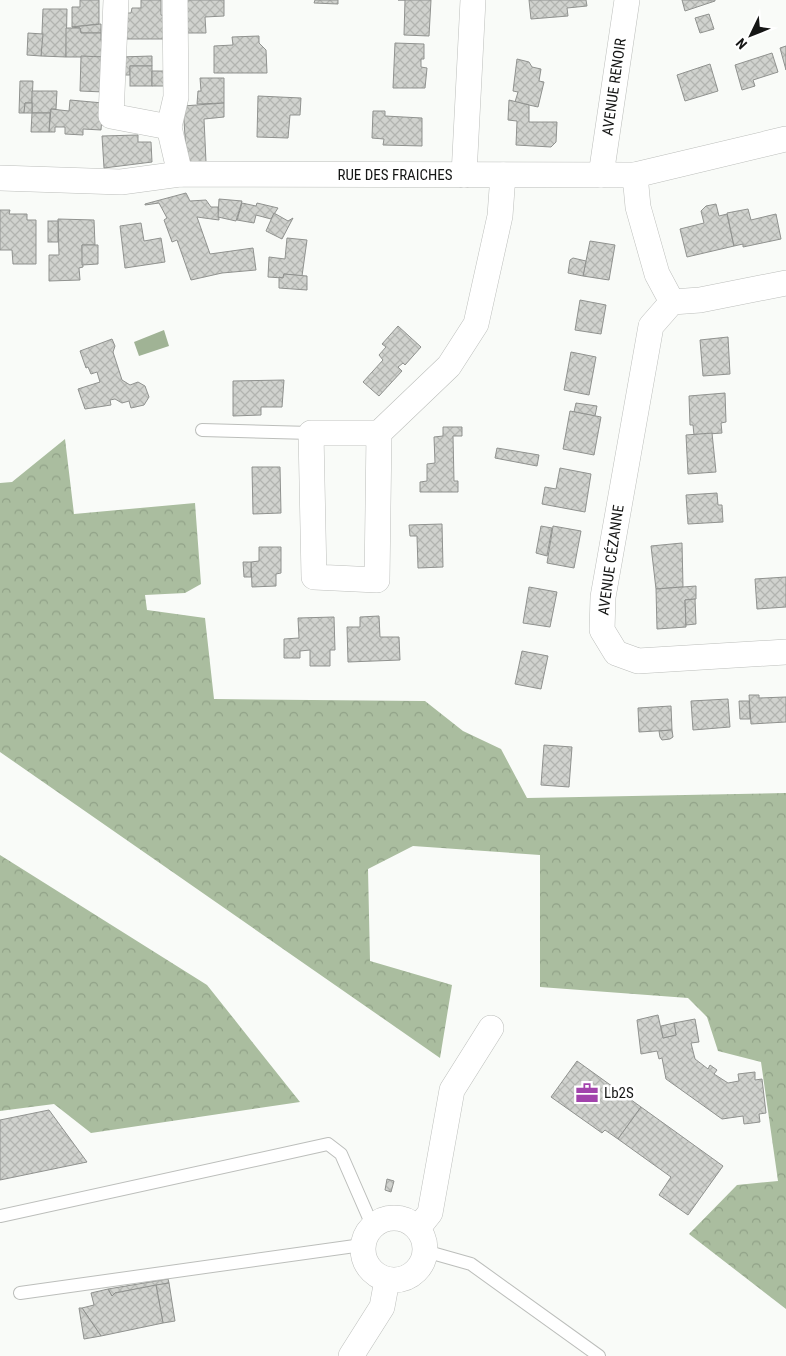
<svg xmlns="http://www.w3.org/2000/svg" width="786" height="1356" font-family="'Roboto Condensed',sans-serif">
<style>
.forest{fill:url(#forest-crowns)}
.water{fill:#a0b395}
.building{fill:url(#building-cross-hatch);stroke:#90928f}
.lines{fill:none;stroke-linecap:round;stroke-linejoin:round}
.lane-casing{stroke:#bcbebb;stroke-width:14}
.street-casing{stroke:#bcbebb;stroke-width:26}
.lane{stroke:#fff;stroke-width:12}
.street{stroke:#fff;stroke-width:25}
.labels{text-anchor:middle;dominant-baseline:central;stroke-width:5;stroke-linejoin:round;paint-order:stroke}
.street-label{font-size:15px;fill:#151615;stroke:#fff}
.poi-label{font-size:15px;fill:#151615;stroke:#fff;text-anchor:start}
</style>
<defs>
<pattern id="forest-crowns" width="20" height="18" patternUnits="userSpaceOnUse" patternTransform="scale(1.25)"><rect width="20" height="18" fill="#aabd9f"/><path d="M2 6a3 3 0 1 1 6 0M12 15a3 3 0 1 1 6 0" fill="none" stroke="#91a288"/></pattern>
<pattern id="building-cross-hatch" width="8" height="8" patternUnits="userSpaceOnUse" patternTransform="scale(1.25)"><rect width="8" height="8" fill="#d0d2ce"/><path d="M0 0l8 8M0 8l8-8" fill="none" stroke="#b2b4b0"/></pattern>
</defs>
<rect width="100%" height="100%" fill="#f9fbf8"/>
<g class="forest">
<polygon points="65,439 74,514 195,503 201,584 185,593 145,595 147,610 205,618 214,699 425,701 463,731 501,749 527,798 786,793 786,1309 689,1234 737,1185 778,1181 761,1062 718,1051 707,1017 688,998 540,987 540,855 413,846 368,869 370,961 452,985 440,1058 0,752 0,483 12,482"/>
<polygon points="0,855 207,985 300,1102 91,1133 54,1104 0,1111"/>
</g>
<polygon class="water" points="164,330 169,346 139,356 134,342"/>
<g class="building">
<polygon points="80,0 99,0 99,24 72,27 72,7 80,7"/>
<polygon points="141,0 161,0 161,15 165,16 165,39 126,39 125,13 131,13 132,8 141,8"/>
<polygon points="182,0 224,0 224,16 205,17 206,33 182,33"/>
<polygon points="315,0 338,0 338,4 314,3"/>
<polygon points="398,0 431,0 429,36 404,35 405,0"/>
<polygon points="529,0 586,0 587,6 567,8 568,16 531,19"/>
<polygon points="682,0 715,0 715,1 685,11"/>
<polygon points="43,9 67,9 66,57 41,56"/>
<polygon points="709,14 714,29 700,33 695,18"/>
<polygon points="101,24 101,33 81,33 80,28 72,27"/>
<polygon points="66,28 80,28 81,33 101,33 101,40 106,40 105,57 66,57"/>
<polygon points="28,33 43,34 41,56 27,55"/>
<polygon points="259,36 259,43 266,50 267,73 214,73 214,46 233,45 232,37"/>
<polygon points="395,43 424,44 424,59 421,59 421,67 427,68 425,88 393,88"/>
<polygon points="786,46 786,70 780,48"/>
<polygon points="772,53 778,72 753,80 755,86 742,90 735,65"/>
<polygon points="81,56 105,57 104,92 80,91"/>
<polygon points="152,56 152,66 130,66 130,75 119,75 120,57"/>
<polygon points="517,59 529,62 532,67 541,69 539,81 544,82 538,107 515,102 518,92 513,91"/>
<polygon points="710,64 718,91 685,101 677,75"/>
<rect x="130" y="66" width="22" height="20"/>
<polygon points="152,71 166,71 168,86 152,86"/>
<polygon points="200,78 224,78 224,103 197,104 198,91 201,91"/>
<polygon points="20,81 33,81 32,103 25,103 24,113 19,113"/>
<polygon points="32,91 57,91 56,109 51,109 50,113 32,113"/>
<polygon points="258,96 301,98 300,115 290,115 288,138 257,137"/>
<polygon points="70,100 103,103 101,130 83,129 83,135 65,134 65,127 55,127 55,132 49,132 51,109 69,111"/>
<polygon points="509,100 529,105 529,122 557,122 556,142 551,147 516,145 517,121 508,120"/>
<polygon points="25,103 32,103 32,113 24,113"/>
<polygon points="224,103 224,117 204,119 206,162 187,166 183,106"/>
<polygon points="373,111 385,111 385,116 422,118 422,146 383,145 384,139 372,138"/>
<polygon points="32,113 50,113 49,132 31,132"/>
<polygon points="138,135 138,142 151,142 152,162 104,168 102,136"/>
<polygon points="186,193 190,201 206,200 211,207 218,207 219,220 197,217 210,254 253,248 256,270 222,273 191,280 177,240 172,242 171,239 164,220 167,218 159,203 145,205 145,204"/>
<polygon points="219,199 242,201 236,221 218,217"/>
<polygon points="242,203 256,206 257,203 278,208 271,219 256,215 254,223 237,220"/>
<polygon points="716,204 719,216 727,214 734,246 687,257 680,229 704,223 701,211 706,206"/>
<polygon points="748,209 751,220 776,214 781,239 743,247 743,244 734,246 727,213"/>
<polygon points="0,210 10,210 9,214 27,214 27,220 36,220 36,264 13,264 12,250 0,250"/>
<polygon points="274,213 288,221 293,218 282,239 266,231"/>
<polygon points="58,219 94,220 95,245 82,245 83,267 79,268 80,280 49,281 49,255 59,255"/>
<rect x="48" y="221" width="10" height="21"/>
<polygon points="141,223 144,241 161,238 165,262 125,268 120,226"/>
<polygon points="287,238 307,240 302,276 284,274 283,278 268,277 269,257 285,259"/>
<polygon points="590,241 615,245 609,280 583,276"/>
<polygon points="82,245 98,245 98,264 82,265"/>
<polygon points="573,258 586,261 583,276 568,273 570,260"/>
<polygon points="284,274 307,276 307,290 279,288 279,277 283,278"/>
<polygon points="580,300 606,305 601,334 575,330"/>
<polygon points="398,326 421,347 405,365 403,363 398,367 402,371 379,396 363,382 383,360 379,355 386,347 382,344"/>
<polygon points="728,337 730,374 703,376 700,340"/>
<polygon points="112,339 115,346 113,352 122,380 130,385 138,382 145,386 149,397 144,405 131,408 129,401 122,403 115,399 110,400 111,405 85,409 78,389 100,382 97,372 91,374 88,367 86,368 80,351"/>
<polygon points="571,352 596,357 589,395 564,390"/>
<polygon points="284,380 282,407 261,407 261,415 233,416 233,381"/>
<polygon points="725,393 726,422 721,423 722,433 694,435 693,425 690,425 689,396"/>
<polygon points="576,403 597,406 595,416 574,412"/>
<polygon points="570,411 601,417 594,455 563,449"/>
<polygon points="443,427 462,427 462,436 453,436 454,481 458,481 458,492 420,492 420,482 427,481 427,464 435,463 434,437 443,436"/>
<polygon points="712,433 716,472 688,474 686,435"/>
<polygon points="497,448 539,455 537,466 495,458"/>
<polygon points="252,467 280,467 281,513 253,514"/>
<polygon points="560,468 591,474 585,512 542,504 545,487 556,489"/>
<polygon points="717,493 718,505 722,505 723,522 688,524 686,495"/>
<polygon points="442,524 443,567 418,568 417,536 410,536 409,525"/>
<polygon points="541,526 552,528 547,556 536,553"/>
<polygon points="553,526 581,531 574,568 547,563"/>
<polygon points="682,543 683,587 656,589 651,546"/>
<polygon points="259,547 281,547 281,573 276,574 276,586 252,587 251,562 259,561"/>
<polygon points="243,562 251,562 251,577 244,577"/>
<polygon points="786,577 786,607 757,609 755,579"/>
<polygon points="696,586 696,599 685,600 686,627 657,629 656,589"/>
<polygon points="529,587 557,592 550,627 523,623"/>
<polygon points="695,599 696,624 686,625 685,600"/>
<polygon points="379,616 380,637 399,637 400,660 348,662 347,627 360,627 360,617"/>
<polygon points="334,617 335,650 330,650 330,666 310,666 310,650 300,651 300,658 284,658 284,639 299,638 298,618"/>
<polygon points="522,651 548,656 541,689 515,684"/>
<polygon points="749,695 759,695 759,698 786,697 786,722 751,724"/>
<polygon points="728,699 730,727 693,730 691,701"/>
<polygon points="739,701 749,701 750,719 740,719"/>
<polygon points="671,706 672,730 639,732 638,708"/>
<polygon points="672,730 673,737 670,739 662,740 660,737 659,731"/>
<polygon points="544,745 572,747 569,787 541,785"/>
<polygon points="658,1015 663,1038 676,1035 674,1023 695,1019 699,1042 691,1043 695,1059 708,1069 710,1065 717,1070 714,1074 728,1083 739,1081 738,1074 755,1072 755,1080 762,1079 766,1113 759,1114 760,1122 744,1124 743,1116 722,1119 666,1079 662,1058 659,1059 657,1051 641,1054 637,1020"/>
<polygon points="674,1023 676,1035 663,1038 661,1026"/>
<polygon points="577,1061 641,1107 618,1139 605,1130 602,1133 551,1097"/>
<polygon points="641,1107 723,1166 688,1215 659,1195 671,1177 618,1139"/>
<polygon points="49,1110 87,1162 0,1180 0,1120"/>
<polygon points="387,1179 394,1181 391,1192 385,1190"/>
<polygon points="168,1279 169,1283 115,1293 112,1296 108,1289"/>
<polygon points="169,1283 175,1321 163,1323 156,1285"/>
<polygon points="156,1285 163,1323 101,1336 82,1308 94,1305 91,1293 108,1289 112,1296 115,1293"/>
<polygon points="79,1308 82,1308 101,1336 84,1339"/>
</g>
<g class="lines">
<defs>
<g id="lane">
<polyline points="202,430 311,433"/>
<polyline points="1,1216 328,1144 341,1154 372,1225"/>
<polyline points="425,1251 471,1264 599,1356"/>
<polyline points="20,1293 362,1245"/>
</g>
<g id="street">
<polyline points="116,0 111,116 169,127"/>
<polyline points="175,0 176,97 169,127 180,174"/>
<polyline points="464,175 473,0"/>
<polyline points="601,175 627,0"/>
<polyline points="635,175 638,207 657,274 672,302"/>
<polyline points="0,178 121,182 180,174 635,175 786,139"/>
<polyline points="786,283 700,300 672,302 651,326 603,597 602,630 616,653 638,661 786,652"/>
<polyline points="379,433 377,580 314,577 311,433 379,433 449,366 476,324 500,216 503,175"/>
<circle cx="394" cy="1249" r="31"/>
<polyline points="418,1228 430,1213 452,1090 491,1028"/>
<polyline points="351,1356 382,1307 387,1280"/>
</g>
</defs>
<use href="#lane" class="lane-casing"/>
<use href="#street" class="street-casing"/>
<use href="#lane" class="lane"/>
<use href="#street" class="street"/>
</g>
<defs>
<symbol id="office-bare" viewBox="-9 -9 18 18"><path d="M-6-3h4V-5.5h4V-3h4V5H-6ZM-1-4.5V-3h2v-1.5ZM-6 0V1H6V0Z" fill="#a243ac" stroke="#fff" stroke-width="2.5" paint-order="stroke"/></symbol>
</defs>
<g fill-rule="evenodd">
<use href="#office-bare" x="571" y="1077" width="32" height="32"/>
</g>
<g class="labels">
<g class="street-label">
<text transform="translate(614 87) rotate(-82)">AVENUE RENOIR</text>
<text x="395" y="175">RUE DES FRAICHES</text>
<text transform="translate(611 560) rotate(-82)">AVENUE CÉZANNE</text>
</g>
<g class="poi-label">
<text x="604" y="1093">Lb2S</text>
</g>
</g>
<g transform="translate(751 35) rotate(227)" stroke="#ffffff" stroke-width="4" paint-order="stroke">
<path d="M0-4L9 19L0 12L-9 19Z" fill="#151615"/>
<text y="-8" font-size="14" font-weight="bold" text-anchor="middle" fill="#151615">N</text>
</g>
</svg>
